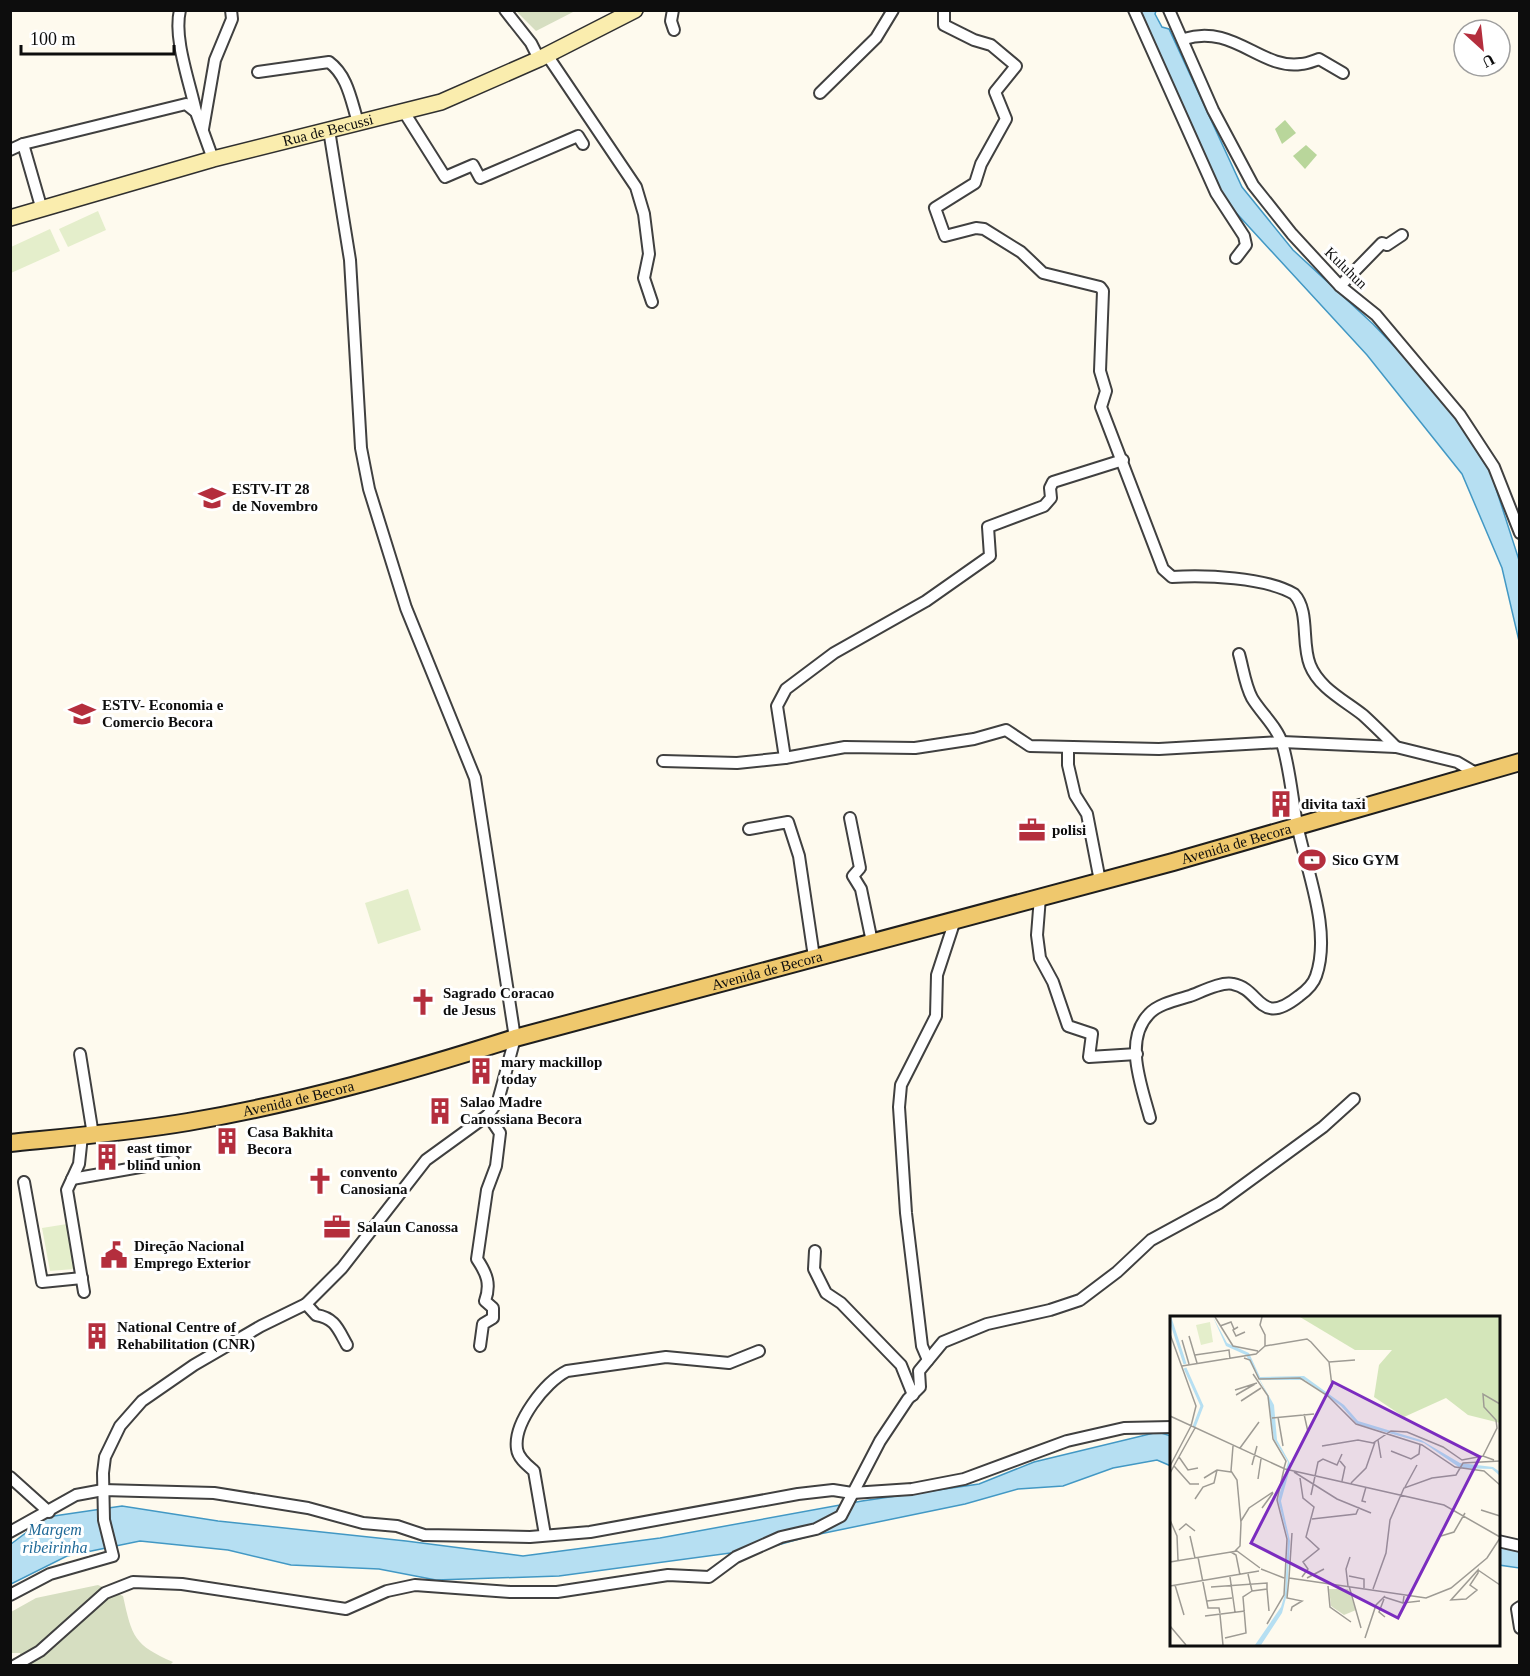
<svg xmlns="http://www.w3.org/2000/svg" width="1530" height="1676" font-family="Georgia,serif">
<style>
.forest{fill:#b9d69b}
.cemetery{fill:#d6dec1}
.pitch{fill:#e4eecb}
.water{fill:#b6dff2;stroke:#4298c4;stroke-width:1.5}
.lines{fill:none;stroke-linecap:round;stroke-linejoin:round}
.street-casing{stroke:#404040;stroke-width:14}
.secondary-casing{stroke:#2f2f2f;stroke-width:18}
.primary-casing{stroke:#1e1e1e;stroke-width:20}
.street{stroke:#fff;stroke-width:10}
.secondary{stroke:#faedae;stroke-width:15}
.primary{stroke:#efc86d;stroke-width:16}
.labels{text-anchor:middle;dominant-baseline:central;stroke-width:6;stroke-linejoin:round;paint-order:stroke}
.street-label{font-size:15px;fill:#0d0d0d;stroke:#fff}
.poi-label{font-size:15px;font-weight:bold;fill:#0d0d0d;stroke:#fff;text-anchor:start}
.water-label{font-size:16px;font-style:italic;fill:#1f6997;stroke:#fff}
.inset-river{fill:none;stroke:#b6dff2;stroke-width:3}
.inset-road{fill:none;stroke:#9e9b94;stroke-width:1.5}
.view{fill:#7b2cbf;fill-opacity:0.15;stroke:#7b2cbf;stroke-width:3}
.inset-edge{fill:none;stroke:#0d0d0d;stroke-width:3}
</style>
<rect width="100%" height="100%" fill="#fefaee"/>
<g class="forest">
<polygon points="1285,120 1296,133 1282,144 1275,129"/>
<polygon points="1306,145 1317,155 1305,169 1293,156"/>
</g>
<g class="cemetery">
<polygon points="516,11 575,11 536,31"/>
<path d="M98,1585L123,1596C132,1637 134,1645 173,1662L169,1666L21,1665L20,1653H11V1612L36,1598Z"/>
</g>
<g class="pitch">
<polygon points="98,211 106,230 68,247 59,229"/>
<polygon points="50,229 60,251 11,273 11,247"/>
<polygon points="408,889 421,930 378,944 365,903"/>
<polygon points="67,1224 74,1269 50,1271 42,1228"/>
</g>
<g class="water">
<polygon points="1138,11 1156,11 1155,14 1162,27 1169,29 1242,187 1293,250 1373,324 1415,368 1453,414 1491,473 1519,560 1519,717 1519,641 1502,568 1462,474 1367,355 1228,204 1215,182"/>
<polygon points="1158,1432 1171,1436 1171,1466 1157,1460 1113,1468 1063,1486 1018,1489 965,1504 810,1536 767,1548 559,1576 436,1580 379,1569 291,1565 228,1550 140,1541 67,1556 11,1584 11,1544 47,1517 122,1506 218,1521 406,1541 523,1556 660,1538 862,1501 979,1484 1034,1462"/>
<polygon points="1498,1537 1519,1540 1519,1568 1499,1565"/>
</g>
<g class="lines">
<defs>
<g id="street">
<path d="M180,10C173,38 190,83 196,112"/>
<polyline points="505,10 531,43 539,59"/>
<polyline points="673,10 671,21 674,30"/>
<path d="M944,10V25L974,40L991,45L1016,66L995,92L1006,119L981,164L975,183L935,208L945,236L976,228L984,229L1021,252L1043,273L1100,287L1103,291L1100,371L1106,391L1101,407L1163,569L1172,577C1205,575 1265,577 1294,594C1310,611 1301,643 1310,665C1319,688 1344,700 1363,715C1374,725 1385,736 1396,747"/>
<polyline points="1134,10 1216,193 1244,236 1246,245 1236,258"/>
<polyline points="1169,10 1213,110 1253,185 1292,234 1340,286 1376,315 1460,415 1494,467 1520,533"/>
<path d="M1184,39C1233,23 1261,70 1301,64C1307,64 1313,61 1319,59L1343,73"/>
<polyline points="547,55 636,187 644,214 649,254 644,278 652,302"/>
<path d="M258,72L329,62C348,76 351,101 358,122"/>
<polyline points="820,93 876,38 893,10"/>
<polyline points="404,112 445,177 473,165 480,178 578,136 583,144"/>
<polyline points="203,129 215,60 232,19 231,10"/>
<polyline points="23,144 186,104 196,112 213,159"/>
<polyline points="10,150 23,144 42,210"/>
<polyline points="1340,286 1382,243 1387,245 1402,235"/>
<polyline points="1068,747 1068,765 1075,795 1087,814 1100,881"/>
<polyline points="785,758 777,706 786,689 834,653 926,601 990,556 988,527 1044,506 1051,498 1050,488 1053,482 1123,460"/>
<polyline points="663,761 737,763 785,758 845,747 915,748 974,739 1006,730 1030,746 1159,749 1282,742 1396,747 1457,762 1479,775"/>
<polyline points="850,818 860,868 853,876 861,889 872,942"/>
<polyline points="749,829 788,822 799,856 814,957"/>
<polyline points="1040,897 1037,935 1040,958 1053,982 1068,1026 1092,1034 1089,1057 1137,1054"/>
<polyline points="80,1054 93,1135"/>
<path d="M1150,1118C1142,1087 1123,1041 1149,1014C1158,1004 1177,1000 1190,996C1201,992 1222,981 1233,984C1261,989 1259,1028 1299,996C1306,991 1313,985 1316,976C1332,930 1306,870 1297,824C1292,798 1290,769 1282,743C1277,727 1261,713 1252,698C1245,685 1243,668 1239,654"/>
<polyline points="82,1136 79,1164 67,1190 84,1292"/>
<polyline points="72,1179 174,1161"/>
<polyline points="24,1182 42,1282 82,1278"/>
<polyline points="815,1251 814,1269 826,1293 841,1303 901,1365 913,1395"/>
<path d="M306,1304L316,1315C335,1318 338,1329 347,1345"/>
<path d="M480,1346L483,1324L493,1318V1308L485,1301C491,1284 487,1274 477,1259L487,1190L496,1166L500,1133L488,1115"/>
<polyline points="928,1360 922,1346 906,1213 899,1107 901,1085 936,1016 937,975 955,920"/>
<polyline points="10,1477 49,1512"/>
<polyline points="10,1532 76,1495 103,1490 214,1493 308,1508 363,1523 397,1526 424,1535 530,1537 590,1532 798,1494 833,1490 852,1493 912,1489 964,1479 1067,1441 1124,1428 1172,1427"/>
<path d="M545,1535L534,1471C527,1465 518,1458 517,1449C513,1423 545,1382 567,1371L666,1357L729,1363L759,1351"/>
<polyline points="1498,1541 1520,1546"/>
<polyline points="10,1595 50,1574 113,1556 104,1520 103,1473 105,1457 120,1426 142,1401 194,1365 261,1326 306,1304 342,1268 426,1160 488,1115 498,1101 515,1038 475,778 406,608 369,489 361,448 350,260 329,130"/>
<polyline points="1520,1607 1517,1609 1520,1628"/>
<polyline points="14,1666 40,1651 105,1593 133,1582 182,1584 346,1609 387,1591 415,1585 510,1592 557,1592 668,1575 709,1577 736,1557 781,1537 816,1529 841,1516 880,1441 908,1399 920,1387 919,1371 943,1342 987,1324 1050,1310 1080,1300 1117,1272 1151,1240 1219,1203 1323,1127 1354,1099"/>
</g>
<g id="secondary">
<path id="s1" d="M10,218L213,159L441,102L539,59L635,10"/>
</g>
<g id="primary">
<path id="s2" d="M10,1143C70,1137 129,1132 188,1122C299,1103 408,1072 515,1038L1173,862L1520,762"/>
</g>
</defs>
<use href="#street" class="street-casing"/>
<use href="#secondary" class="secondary-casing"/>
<use href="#primary" class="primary-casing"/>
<use href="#street" class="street"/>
<use href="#secondary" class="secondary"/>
<use href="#primary" class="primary"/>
</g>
<defs>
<symbol id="school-bare" viewBox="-9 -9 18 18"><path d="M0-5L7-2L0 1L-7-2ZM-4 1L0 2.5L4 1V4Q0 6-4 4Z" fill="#b42e3d" stroke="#fff" stroke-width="2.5" paint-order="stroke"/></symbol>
<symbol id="building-bare" viewBox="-9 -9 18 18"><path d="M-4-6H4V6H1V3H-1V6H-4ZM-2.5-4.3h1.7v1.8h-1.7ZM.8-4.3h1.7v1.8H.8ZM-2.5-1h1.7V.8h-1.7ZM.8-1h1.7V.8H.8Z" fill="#b42e3d" stroke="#fff" stroke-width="2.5" paint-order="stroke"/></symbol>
<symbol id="office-bare" viewBox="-9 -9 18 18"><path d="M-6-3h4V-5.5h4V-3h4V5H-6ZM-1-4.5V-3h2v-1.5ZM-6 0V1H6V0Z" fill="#b42e3d" stroke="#fff" stroke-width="2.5" paint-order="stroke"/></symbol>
<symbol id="stadium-bare" viewBox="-9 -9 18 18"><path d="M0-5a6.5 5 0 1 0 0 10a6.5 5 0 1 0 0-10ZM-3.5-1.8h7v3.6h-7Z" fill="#b42e3d" stroke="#fff" stroke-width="2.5" paint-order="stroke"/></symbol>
<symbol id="church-bare" viewBox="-9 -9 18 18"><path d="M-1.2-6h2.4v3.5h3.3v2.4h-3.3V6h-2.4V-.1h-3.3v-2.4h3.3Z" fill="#b42e3d" stroke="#fff" stroke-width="2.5" paint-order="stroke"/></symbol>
<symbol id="civic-bare" viewBox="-9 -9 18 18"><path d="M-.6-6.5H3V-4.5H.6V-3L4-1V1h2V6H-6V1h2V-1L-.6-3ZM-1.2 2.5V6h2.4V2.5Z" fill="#b42e3d" stroke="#fff" stroke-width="2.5" paint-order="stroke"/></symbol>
</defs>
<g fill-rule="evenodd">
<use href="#school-bare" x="193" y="479" width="38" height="38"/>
<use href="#school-bare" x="63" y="695" width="38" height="38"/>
<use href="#building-bare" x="1262" y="785" width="38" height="38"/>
<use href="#office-bare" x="1013" y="811" width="38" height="38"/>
<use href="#stadium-bare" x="1293" y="841" width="38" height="38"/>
<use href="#church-bare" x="404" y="983" width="38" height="38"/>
<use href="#building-bare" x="462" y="1052" width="38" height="38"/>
<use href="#building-bare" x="421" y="1092" width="38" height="38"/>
<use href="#building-bare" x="208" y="1122" width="38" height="38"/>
<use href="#building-bare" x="88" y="1138" width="38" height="38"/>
<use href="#church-bare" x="301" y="1162" width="38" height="38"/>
<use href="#office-bare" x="318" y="1208" width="38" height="38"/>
<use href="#civic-bare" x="95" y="1236" width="38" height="38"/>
<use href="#building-bare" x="78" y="1317" width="38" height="38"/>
</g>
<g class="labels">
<g class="street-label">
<text stroke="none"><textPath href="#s1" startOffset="330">Rua de Becussi</textPath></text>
<text transform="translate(1346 268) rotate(44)">Kuluhun</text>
<text stroke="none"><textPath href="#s2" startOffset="1264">Avenida de Becora</textPath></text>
<text stroke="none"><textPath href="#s2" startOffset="778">Avenida de Becora</textPath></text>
<text stroke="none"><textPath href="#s2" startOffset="292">Avenida de Becora</textPath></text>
</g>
<g class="poi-label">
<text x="232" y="489">ESTV-IT 28<tspan x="232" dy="17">de Novembro</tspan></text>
<text x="102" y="705">ESTV- Economia e<tspan x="102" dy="17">Comercio Becora</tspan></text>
<text x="1301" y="804">divita taxi</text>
<text x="1052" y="830">polisi</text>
<text x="1332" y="860">Sico GYM</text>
<text x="443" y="993">Sagrado Coracao<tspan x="443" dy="17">de Jesus</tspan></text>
<text x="501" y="1062">mary mackillop<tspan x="501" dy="17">today</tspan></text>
<text x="460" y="1102">Salao Madre<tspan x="460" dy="17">Canossiana Becora</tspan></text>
<text x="247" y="1132">Casa Bakhita<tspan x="247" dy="17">Becora</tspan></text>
<text x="127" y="1148">east timor<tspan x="127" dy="17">blind union</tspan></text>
<text x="340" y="1172">convento<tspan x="340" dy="17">Canosiana</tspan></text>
<text x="357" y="1227">Salaun Canossa</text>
<text x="134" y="1246">Direção Nacional<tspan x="134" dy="17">Emprego Exterior</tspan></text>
<text x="117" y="1327">National Centre of<tspan x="117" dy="17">Rehabilitation (CNR)</tspan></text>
</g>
<g class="water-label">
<text x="55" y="1529">Margem<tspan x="55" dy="18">ribeirinha</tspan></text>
</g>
</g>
<g transform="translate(1170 1316)">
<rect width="330" height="330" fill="#fefaee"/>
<path d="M130,1H330V107L298,99L276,82L234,101L204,81L209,49L222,34H185Z" fill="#d4e6ba"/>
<path d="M159,273H178L186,294L174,299L161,290Z" fill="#d6dec1"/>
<path d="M40,6L43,26L31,29L26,9Z" fill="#e4eecb"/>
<path d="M43,1L57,27L79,37L90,61L134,60L174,89L188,105L251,124L290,147L323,151L330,156V160L322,153L290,152L254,127L187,108L171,90L135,64H90L104,89L107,124L121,149L111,185L120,225L117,278L112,297L91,329H85L111,291L115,278L118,223L108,184L118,146L104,123L97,78L76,39L56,30Z" fill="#b6dff2"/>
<path class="inset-river" d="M0,2L15,48M15,52L32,90L24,111"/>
<path class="inset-road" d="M45,1L63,30L88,35M50,10L61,6L64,13M68,11L63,14L66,20L75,16M0,18L26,90L21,110M19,20L27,47M12,24L19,48M95,30L137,23L141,26L159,46L162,70L156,78M25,39L59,34L60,43M74,42L80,44L89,63L130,62L158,80L186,108L252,129L285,151L314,155L330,169M159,46L185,44M12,50L86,38L95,30V19L90,9L92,1M83,58L98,80L103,123L116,145L114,152M65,74L87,67M66,79L85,68M71,85L91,72M134,98L138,116M0,100L115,153L274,189L330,221M108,101L113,130M102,102L144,98M208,124L211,142M63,130L61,155L67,164L71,207L70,230L65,235M152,130L188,124L203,127L221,115L237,116L273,131L292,144L313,140L324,144M70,132L89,106M221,135L241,143L249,138L250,128M313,140L327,112L326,104L314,91L313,78L330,88M9,141L18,154L28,152M170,145L175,151L172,165M82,149L87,130M0,150L21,110M4,150L20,168H29M124,156L167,183L201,197M0,157L25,112M34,162L47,154L61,156M130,162L133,182L144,191L136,221L149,233L133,246L138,253L132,261M88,163L91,143M181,167L196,152L205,126M196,171L192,185L196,186M235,171L247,149M141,179L148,146L153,143L167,149L172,138M25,183L33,171L44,167L47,154M92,192L103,177M311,194L330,200M142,203L186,198L189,191M0,204L7,220L8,244M71,205L79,192L103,176M9,214L16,208L25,215M20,220L25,242M271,220L284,216L295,197M61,236L66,239L70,259M28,241L38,292H49L50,297M0,246L67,235L90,252M91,253L114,262M308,254V257L300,269L307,274L296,283L281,284ZM308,254L330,269M179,260L194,263V272M60,261L65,296M119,262L256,282L281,272L317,242L330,222M119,262L117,282L132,285L122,291L121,295M119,262L122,217M137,262L154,253M5,269L14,299M0,270L89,255M158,270L160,291L181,306M178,270L176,253L180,241M179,270L191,312M41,271L97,267V273L82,275M97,273L99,295M203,273L216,237L220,204L234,172L262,162L286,159L293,147L330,145M234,280L233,287L250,285M214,281L233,287M214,283L209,296L215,301M37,285L62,282M50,299L53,329M35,300L75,295M97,308L114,279L117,223L107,184L114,153M0,310L16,329M55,322L76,317L73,281L82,275L78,258M195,322L206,289L215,280"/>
<path class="view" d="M163,66L310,141L228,302L81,227Z"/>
<rect width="330" height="330" class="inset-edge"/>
</g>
<rect width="1530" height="1676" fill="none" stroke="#0d0d0d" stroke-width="24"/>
<g transform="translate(1482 48) rotate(153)"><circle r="28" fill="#ffffff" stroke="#9e9e9e" stroke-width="1.5"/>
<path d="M0-4.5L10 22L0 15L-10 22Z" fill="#b42e3d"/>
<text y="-9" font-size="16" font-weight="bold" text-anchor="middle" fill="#0d0d0d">U</text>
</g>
<path d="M21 45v9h153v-9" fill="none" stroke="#0d0d0d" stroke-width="3"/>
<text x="30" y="45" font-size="18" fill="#0d0d0d" stroke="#ffffff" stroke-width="4.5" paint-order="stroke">100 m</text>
</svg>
